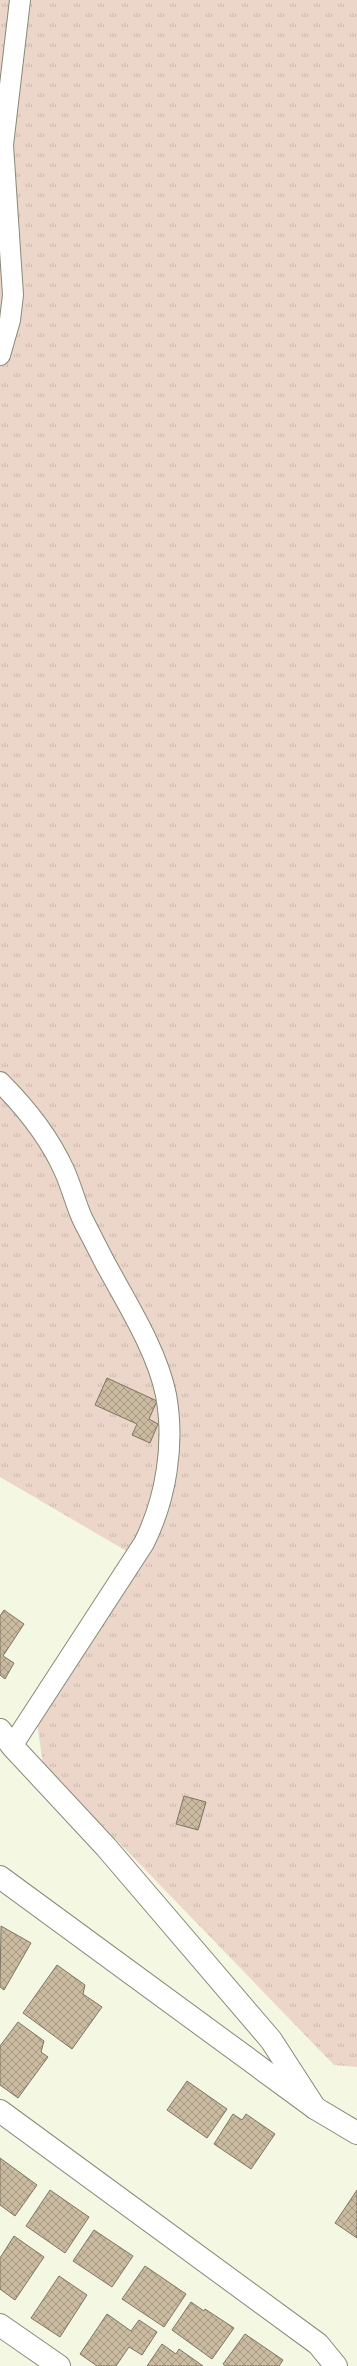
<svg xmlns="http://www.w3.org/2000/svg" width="357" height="2366" font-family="Lato,sans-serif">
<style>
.grass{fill:url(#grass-tufts)}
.building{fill:url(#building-cross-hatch);stroke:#7e7563}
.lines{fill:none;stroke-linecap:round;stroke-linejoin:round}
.service-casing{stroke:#868a77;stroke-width:22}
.minor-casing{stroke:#868a77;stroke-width:24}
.service{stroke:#fff;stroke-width:20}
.minor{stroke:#fff;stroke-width:22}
</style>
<defs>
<pattern id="grass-tufts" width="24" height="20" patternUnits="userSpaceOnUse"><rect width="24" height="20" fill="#ecd5c9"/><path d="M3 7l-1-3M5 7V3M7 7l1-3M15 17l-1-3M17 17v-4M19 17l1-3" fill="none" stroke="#cbb7ad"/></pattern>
<pattern id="building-cross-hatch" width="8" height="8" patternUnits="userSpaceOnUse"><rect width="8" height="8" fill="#cabba0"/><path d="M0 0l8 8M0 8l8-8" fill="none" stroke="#a59983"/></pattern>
</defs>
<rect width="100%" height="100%" fill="#f4f8e3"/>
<polygon class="grass" points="0,0 357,0 357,2067 334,2065 43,1764 37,1723 135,1556 0,1477"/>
<g class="building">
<polygon points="107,1378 157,1401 149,1419 158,1424 150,1443 132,1435 137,1424 95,1405"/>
<polygon points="4,1610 24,1624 3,1656 14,1663 5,1679 0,1675 0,1616"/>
<polygon points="184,1796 206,1802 198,1830 176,1824"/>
<polygon points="1,1926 31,1943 4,1990 0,1987"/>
<polygon points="57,1965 85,1985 83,1994 102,2007 72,2049 23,2013"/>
<polygon points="18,2022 44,2041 41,2052 48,2057 18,2098 0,2085 0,2046"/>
<polygon points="187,2081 227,2109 207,2138 167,2110"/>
<polygon points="233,2114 242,2120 246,2114 275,2134 251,2169 214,2144"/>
<polygon points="0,2158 37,2185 15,2216 0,2205"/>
<polygon points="50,2190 89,2217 65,2253 26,2226"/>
<polygon points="357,2190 357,2238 335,2223"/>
<polygon points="94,2230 133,2256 112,2287 73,2261"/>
<polygon points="14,2236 44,2257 15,2300 0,2289 0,2258"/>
<polygon points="145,2266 186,2294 164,2327 122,2299"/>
<polygon points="59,2276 87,2295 60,2337 31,2318"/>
<polygon points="191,2302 204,2311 205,2309 234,2328 212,2359 172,2330"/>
<polygon points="107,2314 131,2331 139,2320 157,2332 142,2355 129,2347 116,2366 97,2366 80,2354"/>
<polygon points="245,2334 283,2360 279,2366 226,2366 223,2364"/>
<polygon points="162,2344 176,2354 179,2349 203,2366 147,2366"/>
</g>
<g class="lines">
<defs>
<g id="service">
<polyline points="0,355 10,320 13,295 3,145 20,0"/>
<path d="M0,1082C25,1107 49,1137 64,1170C71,1185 75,1202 82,1218C89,1232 97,1247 104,1261C126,1302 157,1350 166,1395C175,1444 166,1499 144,1543L12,1746"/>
</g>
<g id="minor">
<polyline points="0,1730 12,1746 106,1847 271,2040 315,2108"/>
<polyline points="0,1877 315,2108 357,2133"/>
<polyline points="0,2111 318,2344 336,2366"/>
<polyline points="0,2325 59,2366"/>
</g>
</defs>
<use href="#service" class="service-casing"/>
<use href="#minor" class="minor-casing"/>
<use href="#service" class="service"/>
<use href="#minor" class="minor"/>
</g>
</svg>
